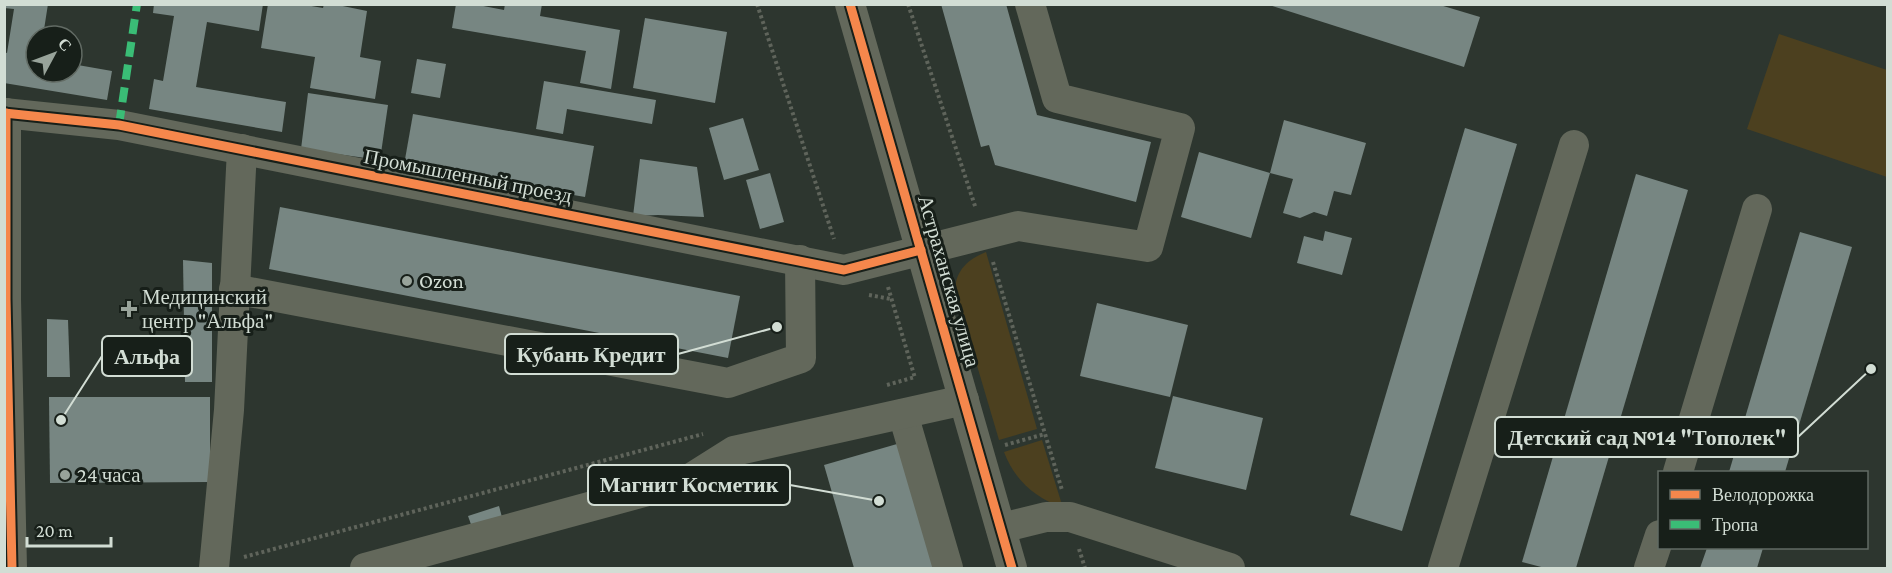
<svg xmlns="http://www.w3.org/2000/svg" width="1892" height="573" font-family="'Crimson Pro',serif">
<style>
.green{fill:#4c401f}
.building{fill:#778682}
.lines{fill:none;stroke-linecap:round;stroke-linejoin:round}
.path{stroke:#5f645b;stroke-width:4;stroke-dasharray:3 3;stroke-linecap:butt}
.minor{stroke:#63685b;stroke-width:30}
.quiet{stroke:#3abd76;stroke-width:8;stroke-dasharray:15 8;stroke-linecap:butt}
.cycleway-casing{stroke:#171f19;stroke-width:13}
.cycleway{stroke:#f5874c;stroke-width:9}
.poi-dot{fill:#98a39a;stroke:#171f19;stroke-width:2}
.labels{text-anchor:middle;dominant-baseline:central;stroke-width:6;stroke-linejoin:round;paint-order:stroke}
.street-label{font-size:21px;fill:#d2ddd4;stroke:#171f19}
.poi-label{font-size:21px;fill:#d2ddd4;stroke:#171f19;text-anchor:start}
.leader{fill:none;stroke:#d2ddd4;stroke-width:2}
.callout-dot{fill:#d2ddd4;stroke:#171f19;stroke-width:2}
.callout{fill:#171f19;stroke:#d2ddd4;stroke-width:2}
.callout-label{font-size:22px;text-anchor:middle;font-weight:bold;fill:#d2ddd4}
</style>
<rect width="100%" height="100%" fill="#2d362f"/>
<g class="green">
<polygon points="1779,34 1887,70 1887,177 1747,129"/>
<path d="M986,252L1037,429L999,440L955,291C955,271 968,259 986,252Z"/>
<path d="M1042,440L1063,508C1035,497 1015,481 1004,452Z"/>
</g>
<g class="building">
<polygon points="4,4 48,4 43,36 36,36 36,72 72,72 72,64 112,71 107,100 4,83 4,52 7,53 14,9 4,8"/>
<polygon points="154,4 263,4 259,31 207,22 196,87 286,102 282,132 149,109 154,79 163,81 174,16 153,13"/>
<polygon points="268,4 300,4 323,8 324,4 333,4 367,11 360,57 381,61 375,99 310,88 315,57 261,48"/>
<polygon points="456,4 473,4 504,10 505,4 542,4 540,16 620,30 611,89 580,83 586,51 452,28"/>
<polygon points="941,4 1006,4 1037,115 1151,142 1136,202 995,165 989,145 981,147"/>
<polygon points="1269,5 1440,5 1480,17 1464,67"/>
<polygon points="645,18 727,32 715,103 633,88"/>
<polygon points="417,59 446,64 440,98 411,93"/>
<polygon points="544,81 656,100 652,124 567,109 563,134 536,129"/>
<polygon points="308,93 388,105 380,160 301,149"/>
<polygon points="413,114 594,146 585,197 404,165"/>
<polygon points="743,118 759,170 724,180 709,128"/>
<polygon points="1284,120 1366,143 1351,195 1334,191 1327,216 1314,212 1300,218 1283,213 1293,179 1270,173"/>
<polygon points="1465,128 1517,144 1402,531 1350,515"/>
<polygon points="1199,152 1270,173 1251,238 1181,217"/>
<polygon points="640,159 697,167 704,217 658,215 633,216"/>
<polygon points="770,173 784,222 760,229 746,180"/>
<polygon points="1636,174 1688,190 1576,568 1545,568 1522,562"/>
<polygon points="280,207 740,296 728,358 269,269"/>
<polygon points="1325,231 1352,238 1342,275 1297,263 1304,236 1323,241"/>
<polygon points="1800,232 1852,247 1785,472 1729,472"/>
<polygon points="183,260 212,263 212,382 185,382"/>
<polygon points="1097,303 1188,325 1170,397 1080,376"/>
<polygon points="47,319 68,320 70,377 47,377"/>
<polygon points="1173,396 1263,418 1246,490 1155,468"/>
<polygon points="49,397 210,397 210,482 50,483"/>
<polygon points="897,444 934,568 854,568 824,465"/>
<polygon points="499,506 503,521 473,530 468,516"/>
<polygon points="1707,548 1763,548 1757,568 1700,568"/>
</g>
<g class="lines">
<g class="path">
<polyline points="757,4 834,239"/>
<polyline points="908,4 976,209"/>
<polyline points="993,262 1062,490"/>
<polyline points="888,287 915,378"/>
<polyline points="869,295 891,299"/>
<polyline points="887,385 915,377"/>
<polyline points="1005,445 1045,434"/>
<polyline points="1079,549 1085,568"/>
<polyline points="244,557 703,434"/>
</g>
<g class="minor">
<polyline points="850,4 1012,568"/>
<polyline points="4,113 119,125 844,270 1018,226 1148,247 1180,128 1057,98 1030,4"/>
<polyline points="6,113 6,299 12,568"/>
<polyline points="234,289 728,383 801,358 800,260"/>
<polyline points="903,414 948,568"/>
<polyline points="1678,472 1757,209"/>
<polyline points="1001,528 1046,517 1070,517 1230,568"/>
<polyline points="214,568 229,410 242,149"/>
<polyline points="365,568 688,480 734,451 964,400"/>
<polyline points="1443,568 1574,145"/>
<polyline points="1649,568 1660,535"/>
</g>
<polyline class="quiet" points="119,125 137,4"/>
<defs>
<g id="cycleway">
<polyline points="850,4 1012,568"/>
<polyline points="4,113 119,125 844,270 921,250"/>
<polyline points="6,113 6,299 12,568"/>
</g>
</defs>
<use href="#cycleway" class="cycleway-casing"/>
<use href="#cycleway" class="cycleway"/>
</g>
<g class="poi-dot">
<circle cx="407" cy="281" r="6"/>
<path d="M126 300h6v6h6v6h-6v6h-6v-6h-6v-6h6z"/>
<circle cx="65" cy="475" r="6"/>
</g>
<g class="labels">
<g class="street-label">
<text transform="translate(468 176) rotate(11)">Промышленный проезд</text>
<text transform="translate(949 281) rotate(74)">Астраханская улица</text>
</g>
<g class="poi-label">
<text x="419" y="281">Ozon</text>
<text x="142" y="297">Медицинский<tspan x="142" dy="24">центр "Альфа"</tspan></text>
<text x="77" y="475">24 часа</text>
</g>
</g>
<path class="leader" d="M777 327L678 354M61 420L102 356M1871 369L1798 437M879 501L790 485"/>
<g class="callout-dot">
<circle cx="777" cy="327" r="6"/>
<circle cx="61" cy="420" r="6"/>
<circle cx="1871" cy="369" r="6"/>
<circle cx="879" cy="501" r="6"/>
</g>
<g class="callout">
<rect x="505" y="334" width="173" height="40" rx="6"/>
<rect x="102" y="336" width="90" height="40" rx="6"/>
<rect x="1495" y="417" width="303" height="40" rx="6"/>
<rect x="588" y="465" width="202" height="40" rx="6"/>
</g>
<g class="callout-label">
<text x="591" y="362">Кубань Кредит</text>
<text x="147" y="364">Альфа</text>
<text x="1647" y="445">Детский сад №14 "Тополек"</text>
<text x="689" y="492">Магнит Косметик</text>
</g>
<rect width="1892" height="573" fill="none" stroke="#d2ddd4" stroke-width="12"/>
<rect x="1658" y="471" width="210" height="78" fill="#171f19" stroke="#626b64" stroke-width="1.5"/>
<rect x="1670" y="490" width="30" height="9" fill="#f5874c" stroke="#626b64" stroke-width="1.5"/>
<text x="1712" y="501" font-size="18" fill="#d2ddd4">Велодорожка</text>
<rect x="1670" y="520" width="30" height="9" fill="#3abd76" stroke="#626b64" stroke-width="1.5"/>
<text x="1712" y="531" font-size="18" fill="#d2ddd4">Тропа</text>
<g transform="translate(54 54) rotate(49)"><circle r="28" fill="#171f19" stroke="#626b64" stroke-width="1.5"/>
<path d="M0-4.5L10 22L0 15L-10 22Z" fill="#98a39a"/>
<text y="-9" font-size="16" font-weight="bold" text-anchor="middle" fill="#d2ddd4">С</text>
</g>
<path d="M27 537v9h84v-9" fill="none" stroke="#d2ddd4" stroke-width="3"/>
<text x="36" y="537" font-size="18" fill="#d2ddd4" stroke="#171f19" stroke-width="4.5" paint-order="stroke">20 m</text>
</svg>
